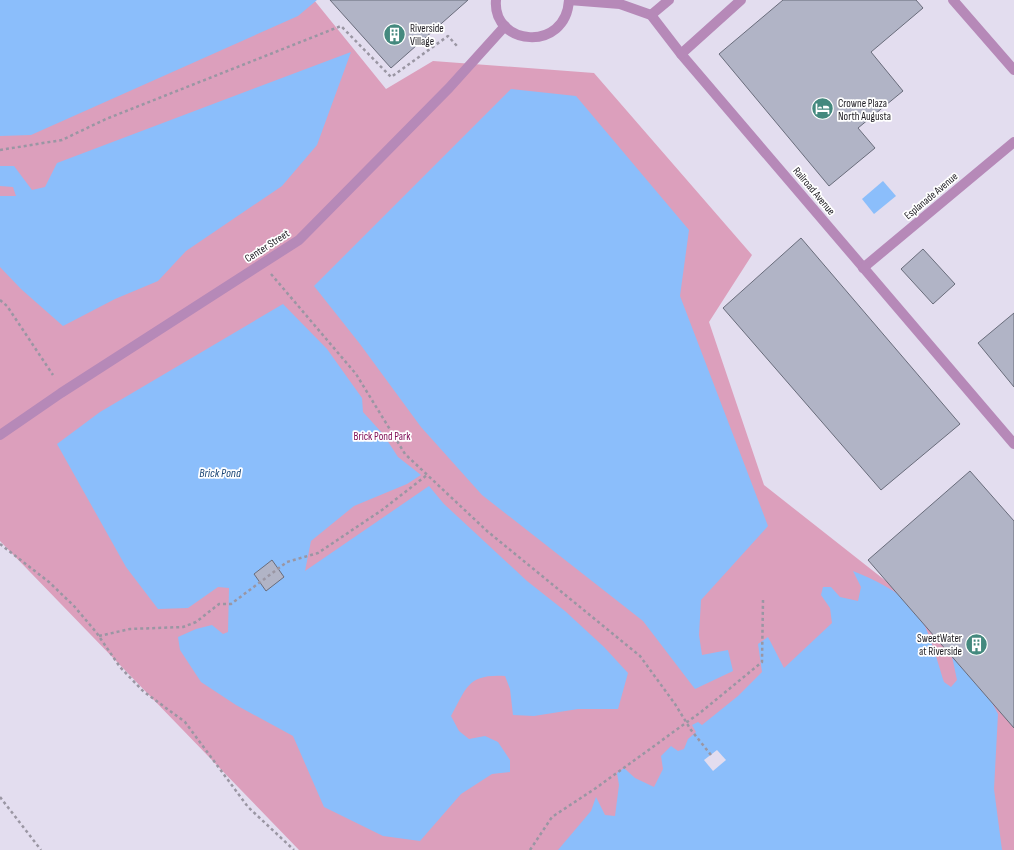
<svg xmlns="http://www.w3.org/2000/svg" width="1014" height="850" font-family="'Sofia Sans Condensed',sans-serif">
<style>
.green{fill:#dc9fbc}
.water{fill:#8bbefb}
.pier{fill:#e3ddef}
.building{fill:#b1b4c6;stroke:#696c7b}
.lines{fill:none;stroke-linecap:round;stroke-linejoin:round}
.path{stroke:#9a96a3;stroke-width:2.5;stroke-dasharray:3 3;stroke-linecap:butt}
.minor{stroke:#b689b8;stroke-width:10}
.labels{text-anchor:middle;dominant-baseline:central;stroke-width:3.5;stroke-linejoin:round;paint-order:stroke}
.poi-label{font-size:11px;fill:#1f1d23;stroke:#fff;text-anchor:start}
.street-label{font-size:11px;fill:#1f1d23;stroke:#fff}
.park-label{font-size:11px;fill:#7e0a54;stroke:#fff}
.water-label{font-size:12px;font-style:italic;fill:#174373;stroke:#fff}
</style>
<rect width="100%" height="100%" fill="#e3ddef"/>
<polygon class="green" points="0,0 314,0 386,89 433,61 594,73 752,255 709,322 764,485 971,648 1014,694 1014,850 299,850 0,541"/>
<g class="water">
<polygon points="0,0 317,0 298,16 31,135 0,136"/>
<polygon points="351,52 317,145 282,186 186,251 158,281 115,299 63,326 21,289 0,267 0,196 16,196 13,187 0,186 0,166 14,166 32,190 45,187 57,163"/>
<polygon points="511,89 576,96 689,230 680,296 768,526 701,600 699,635 702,655 728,650 733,671 695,689 643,621 482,495 421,427 360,344 314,286"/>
<polygon points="883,181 896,196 874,214 862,199"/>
<path d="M283,304L327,349L362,398L363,412L383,434L398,457L421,475L407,484L354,506L311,541L305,571L429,486L444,504L527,581L565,611L604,647L628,673L618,709H578L534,716L513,715L510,689L505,676C468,674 467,687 451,716L459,731L469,739L485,736L498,742L510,760V772L492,774L461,794L420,841L383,836L324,807L293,736L236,705L201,682L180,650L178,637L196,629L212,625L223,634L228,632L229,588L218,587L188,608L158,609L126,567L57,444L100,412Z"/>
<path d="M853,571C873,579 899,591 914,608C927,622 938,663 944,682L951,687L957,680L949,642L970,661L998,714L994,789L1002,850H558L591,811L596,797L605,815L615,816L619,785L617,773L624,768L635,778L654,787L663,769L661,756L671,746L678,751L684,749L688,739L696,732L692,725L698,722L702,725L738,696L762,672L758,644L768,637L784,668L832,623L830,608L821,595L823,587H831L840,597L858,601L861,587Z"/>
</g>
<polygon class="pier" points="717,750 726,760 713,771 704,760"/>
<g class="building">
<polygon points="330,0 468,0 391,68"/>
<polygon points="783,0 916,0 923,8 871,52 903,91 858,128 875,148 829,186 719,54"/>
<polygon points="801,238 960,424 881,490 723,308"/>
<polygon points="923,249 955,284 933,304 901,269"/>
<polygon points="1014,313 1014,387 978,343"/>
<polygon points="970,471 1014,521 1014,728 868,560"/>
<polygon points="272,560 284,577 266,591 254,574"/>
</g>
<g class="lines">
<g class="path">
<polyline points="0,150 62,140 106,119 341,26 391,77 448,36 457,46"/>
<polyline points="271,274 356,374 405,454 487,531 640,656 675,704 691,730 711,755"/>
<polyline points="0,300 7,306 53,375"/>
<polyline points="0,544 49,582 74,606 96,632 120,667 143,691 185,722 248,807 294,850"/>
<polyline points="99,636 130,629 183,627 196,622 219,604 231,604 287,562 318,553 382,510 427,475"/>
<polyline points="0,797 41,850"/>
<polyline points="530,850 552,817 596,788 701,712 762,662 763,600"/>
</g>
<g class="minor">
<path d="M496,0C492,46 566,53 569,0"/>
<polyline points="569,0 620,4 651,15 681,54 1014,444"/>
<polyline points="953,0 1014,70"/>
<polyline points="651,15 669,0"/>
<polyline points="681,54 741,0"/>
<polyline points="863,268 1014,142"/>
<polyline points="0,435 61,393 299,240 449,88 505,26"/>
</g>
</g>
<defs>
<symbol id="building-disc" viewBox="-11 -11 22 22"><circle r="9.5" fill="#44897e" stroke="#fff"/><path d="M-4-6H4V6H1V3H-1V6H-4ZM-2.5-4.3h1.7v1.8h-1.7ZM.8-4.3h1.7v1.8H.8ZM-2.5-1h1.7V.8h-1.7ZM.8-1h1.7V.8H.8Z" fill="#fff"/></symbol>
<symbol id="hotel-disc" viewBox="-11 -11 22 22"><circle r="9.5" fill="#44897e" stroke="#fff"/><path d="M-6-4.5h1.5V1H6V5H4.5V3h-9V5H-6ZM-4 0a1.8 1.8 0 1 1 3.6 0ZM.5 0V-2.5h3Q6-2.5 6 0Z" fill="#fff"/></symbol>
</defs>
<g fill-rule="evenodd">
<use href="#building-disc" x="382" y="22" width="25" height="25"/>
<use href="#hotel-disc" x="810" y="96" width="25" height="25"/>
<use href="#building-disc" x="964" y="632" width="25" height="25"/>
</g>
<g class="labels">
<g class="poi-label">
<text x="410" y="28">Riverside<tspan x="410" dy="13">Village</tspan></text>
<text x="838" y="103">Crowne Plaza<tspan x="838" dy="13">North Augusta</tspan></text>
<text x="962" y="638" text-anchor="end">SweetWater<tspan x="962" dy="13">at Riverside</tspan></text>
</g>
<g class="street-label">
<text transform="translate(814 191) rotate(50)">Railroad Avenue</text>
<text transform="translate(931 196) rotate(-40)">Esplanade Avenue</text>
<text transform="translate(267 246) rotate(-33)">Center Street</text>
</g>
<g class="park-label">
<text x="382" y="436">Brick Pond Park</text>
</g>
<g class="water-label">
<text x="220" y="473">Brick Pond</text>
</g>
</g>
</svg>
